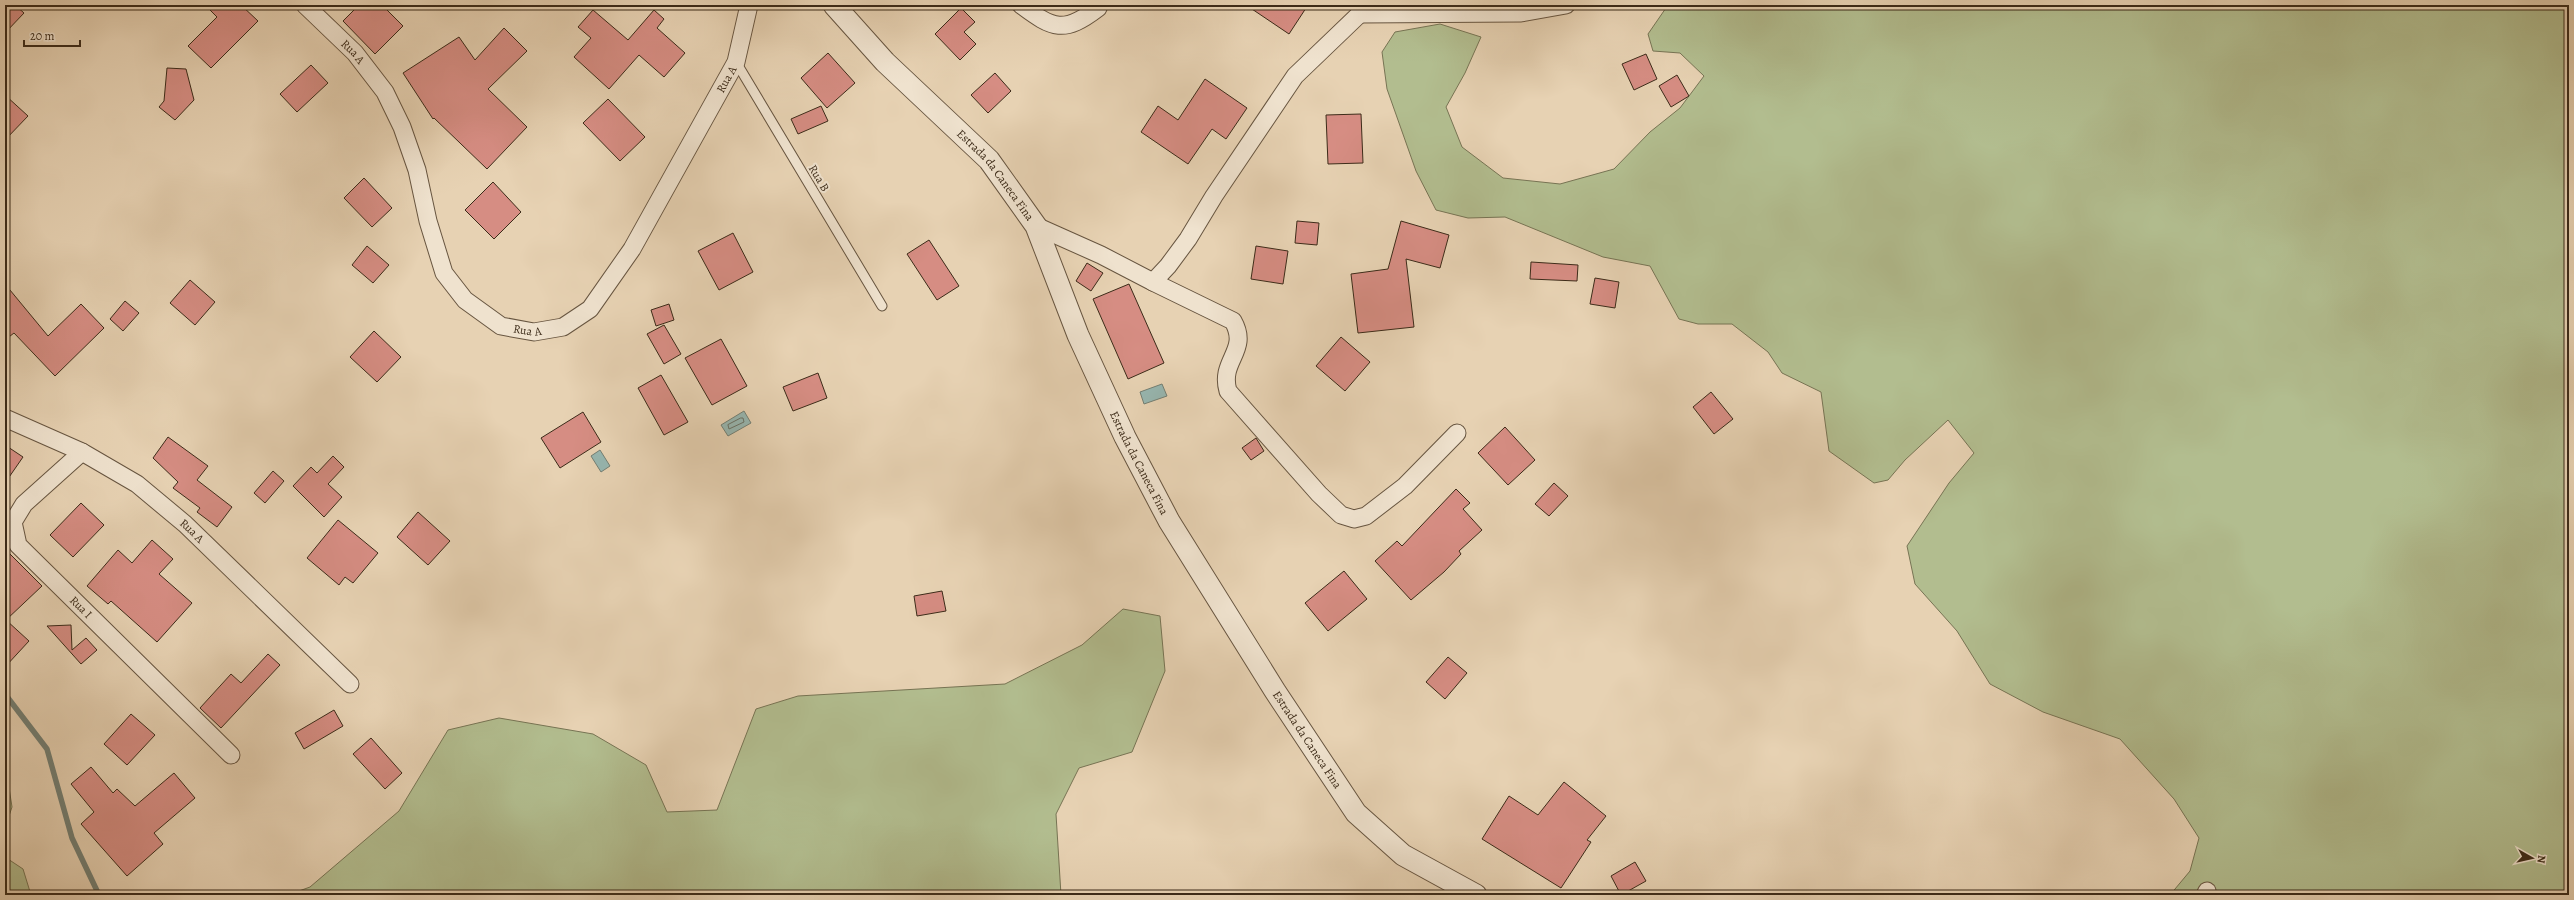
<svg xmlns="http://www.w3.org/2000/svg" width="2574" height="900" font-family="Alegreya,serif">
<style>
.green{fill:#b2bd8f;stroke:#777454}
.water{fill:#97b7b1;stroke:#737f74}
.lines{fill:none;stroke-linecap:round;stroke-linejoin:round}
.shore{stroke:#6a7165;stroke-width:1}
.stream{stroke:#737f74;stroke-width:5.5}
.building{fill:#d68d83;stroke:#3c2b19}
.service-casing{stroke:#675540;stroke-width:11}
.minor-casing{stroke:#675540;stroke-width:19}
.tertiary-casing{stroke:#675540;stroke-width:23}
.service{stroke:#efe2ce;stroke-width:9}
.minor{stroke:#efe2ce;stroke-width:17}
.tertiary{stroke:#efe2ce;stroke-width:21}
.labels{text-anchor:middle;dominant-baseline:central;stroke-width:4;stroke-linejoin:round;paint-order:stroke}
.street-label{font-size:12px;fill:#3c2b19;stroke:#efe2ce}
</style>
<rect width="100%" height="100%" fill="#e7d2b3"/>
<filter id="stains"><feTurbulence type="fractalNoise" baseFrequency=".005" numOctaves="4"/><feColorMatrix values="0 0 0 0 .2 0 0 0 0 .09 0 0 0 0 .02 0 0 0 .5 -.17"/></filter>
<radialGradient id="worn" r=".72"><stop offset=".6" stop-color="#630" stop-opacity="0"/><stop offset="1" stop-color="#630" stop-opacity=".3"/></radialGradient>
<g class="green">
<polygon points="1668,5 2569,5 2569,895 2170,895 2190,871 2199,838 2174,799 2120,739 2043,712 1990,684 1957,631 1915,584 1907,546 1949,483 1974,453 1948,420 1905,460 1888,480 1874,483 1829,451 1821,392 1782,373 1768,352 1732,324 1698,324 1679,319 1650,266 1603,257 1505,217 1468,218 1436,210 1416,171 1387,89 1382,52 1395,32 1440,24 1481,37 1465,73 1446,107 1462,147 1503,178 1560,184 1614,169 1650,132 1680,108 1704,76 1680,53 1653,51 1648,34"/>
<polygon points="1123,609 1160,616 1165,671 1132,752 1079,768 1056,814 1061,895 288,895 310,887 399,811 448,730 499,718 593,734 646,765 667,812 717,810 756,709 798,696 1005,684 1082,645"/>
<polygon points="5,762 12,807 9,816 5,812"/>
<polygon points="5,857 23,869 31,895 5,895"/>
</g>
<g class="water">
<polygon points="1162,384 1167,396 1144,404 1140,392"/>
<polygon points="744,411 751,423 728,436 721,425"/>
<polygon points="600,450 610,466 601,472 591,456"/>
</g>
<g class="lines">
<polygon class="shore" points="741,418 743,418 744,422 729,429 728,425"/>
<polyline class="stream" points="5,694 47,749 72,838 99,895"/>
</g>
<g class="building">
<polygon points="5,5 15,5 24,13 5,33"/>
<polygon points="205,5 241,5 258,21 211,68 188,46 217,17"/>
<polygon points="359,5 382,5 403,26 375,54 343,21"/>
<polygon points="1246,5 1308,5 1289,34"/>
<polygon points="961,8 975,22 964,32 976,44 960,60 935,34"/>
<polygon points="593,10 628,40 654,10 664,19 657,28 685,53 664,77 639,55 609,89 574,57 591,38 578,27"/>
<polygon points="504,28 527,51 488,89 527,127 487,169 434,118 433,119 403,73 459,37 475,60"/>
<polygon points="828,53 855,83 827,108 801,78"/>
<polygon points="1646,54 1657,79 1634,90 1622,64"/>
<polygon points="311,65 328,83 297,112 280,94"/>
<polygon points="167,68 186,69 194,100 175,120 159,107 164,101"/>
<polygon points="995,73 1011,91 988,113 971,95"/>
<polygon points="1677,75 1689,96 1671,107 1659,86"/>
<polygon points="1205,79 1247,108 1226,139 1212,129 1188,164 1141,132 1158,106 1178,120"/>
<polygon points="5,95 28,116 5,140"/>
<polygon points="608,99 645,137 620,161 583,123"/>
<polygon points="821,106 828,121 798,134 791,119"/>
<polygon points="1361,114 1363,163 1328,164 1326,115"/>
<polygon points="364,178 392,208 372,227 344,198"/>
<polygon points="493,182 521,212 494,239 465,210"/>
<polygon points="1297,221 1319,223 1317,245 1295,243"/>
<polygon points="1401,221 1449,235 1440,268 1406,259 1414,327 1358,333 1351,274 1388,269"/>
<polygon points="733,233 753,272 719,290 698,251"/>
<polygon points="929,240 959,286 937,300 907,254"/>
<polygon points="367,246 389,265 373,283 352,265"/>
<polygon points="1256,246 1288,251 1283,284 1251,279"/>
<polygon points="1531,262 1578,265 1577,281 1530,279"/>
<polygon points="1087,263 1103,273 1091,291 1076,281"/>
<polygon points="1595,278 1619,282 1615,308 1590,304"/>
<polygon points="190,280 215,302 195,325 170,303"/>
<polygon points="5,284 48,336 81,304 104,328 55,376 14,333 5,340"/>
<polygon points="1129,284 1164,363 1128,379 1093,299"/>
<polygon points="125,301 139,313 123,331 110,319"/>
<polygon points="669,304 674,320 656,326 651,310"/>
<polygon points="664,325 681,354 664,364 647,334"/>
<polygon points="374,331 401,357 377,382 350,357"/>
<polygon points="1341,337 1370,362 1345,391 1316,366"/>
<polygon points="721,339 747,386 712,405 685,358"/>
<polygon points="818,373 827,398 793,411 783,387"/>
<polygon points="661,375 688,422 664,435 638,388"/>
<polygon points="1711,392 1733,419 1714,434 1693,407"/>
<polygon points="583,412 601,442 560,468 541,438"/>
<polygon points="1505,427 1535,460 1508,485 1478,453"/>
<polygon points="168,437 208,466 197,480 232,507 217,527 197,512 200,508 173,488 178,482 153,458"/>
<polygon points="1256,438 1264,451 1251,460 1242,448"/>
<polygon points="5,445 23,457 5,483"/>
<polygon points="333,456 344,467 328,484 342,497 324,517 293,486 311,467 317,473"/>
<polygon points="273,471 284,481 265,503 254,493"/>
<polygon points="1554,483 1568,496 1549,516 1535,504"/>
<polygon points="1456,489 1470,503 1463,509 1482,530 1459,551 1461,554 1444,572 1411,600 1375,561 1397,541 1402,546"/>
<polygon points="81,503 104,525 73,557 50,535"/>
<polygon points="418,512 450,541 428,565 397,537"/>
<polygon points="338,520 378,553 353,583 345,577 339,585 307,558"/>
<polygon points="152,540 173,559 159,574 192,603 157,642 111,601 108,604 87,586 118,550 132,563"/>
<polygon points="5,549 42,586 6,620 29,641 5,667"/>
<polygon points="1344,571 1367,599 1328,631 1305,603"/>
<polygon points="942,591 946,611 917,616 914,596"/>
<polygon points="71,625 72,650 86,638 97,650 81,664 47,626"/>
<polygon points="268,654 280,665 221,728 200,708 231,674 241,683"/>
<polygon points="1448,657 1467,673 1445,699 1426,682"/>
<polygon points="334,710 343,726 304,749 295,733"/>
<polygon points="131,714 155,735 127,765 104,744"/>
<polygon points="371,738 402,773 385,789 353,754"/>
<polygon points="91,767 113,793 117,789 135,806 174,773 195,798 154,833 163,844 127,876 81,824 94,812 71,784"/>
<polygon points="1564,782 1606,816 1587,840 1591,842 1561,888 1482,839 1509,796 1538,815"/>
<polygon points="1635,862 1646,881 1621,895 1611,876"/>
</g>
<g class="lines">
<defs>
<polyline id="service" points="736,62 882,306"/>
<g id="minor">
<path id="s1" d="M305,5L355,53L385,92L402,127L417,170L428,221L444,273L465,300L501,326L534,332L563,327L590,309L632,249L736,62L749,5"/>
<path d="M1021,5C1053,29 1064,34 1098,8L1099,5"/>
<polyline points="1359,14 1521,13 1566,5"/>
<polyline points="1036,226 1101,255 1153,282 1168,266 1188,239 1214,196 1295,76 1369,5"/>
<path d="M1153,282L1233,321C1250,351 1219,360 1228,391L1319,494L1341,515L1354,519L1366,516L1405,486L1457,433"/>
<path id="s2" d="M5,418L82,452L137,484L185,524L350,684"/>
<path id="s3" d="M82,452L24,504L13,522L18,545L231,755"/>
<polyline points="2205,895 2207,891"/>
</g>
<g id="tertiary">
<path id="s4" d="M834,5L885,62L989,160L1036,226L1078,335L1125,437L1169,521L1275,691L1356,813L1403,855L1476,895"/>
</g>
</defs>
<use href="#service" class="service-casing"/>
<use href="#minor" class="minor-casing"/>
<use href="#tertiary" class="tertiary-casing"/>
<use href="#service" class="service"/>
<use href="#minor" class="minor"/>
<use href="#tertiary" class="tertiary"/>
</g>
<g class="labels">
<g class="street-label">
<text stroke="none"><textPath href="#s1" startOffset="67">Rua A</textPath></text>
<text stroke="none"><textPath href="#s1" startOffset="751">Rua A</textPath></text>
<text stroke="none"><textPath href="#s4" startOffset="235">Estrada da Caneca Fina</textPath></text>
<text transform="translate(819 178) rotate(59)">Rua B</text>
<text stroke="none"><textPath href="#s1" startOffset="415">Rua A</textPath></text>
<text stroke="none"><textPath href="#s4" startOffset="559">Estrada da Caneca Fina</textPath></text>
<text stroke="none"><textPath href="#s2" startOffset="220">Rua A</textPath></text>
<text stroke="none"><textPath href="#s3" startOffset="211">Rua I</textPath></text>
<text stroke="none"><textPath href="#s4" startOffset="883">Estrada da Caneca Fina</textPath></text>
</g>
</g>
<rect width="2574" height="900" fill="none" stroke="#e7d2b3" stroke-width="20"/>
<rect x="6" y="6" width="2562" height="888" fill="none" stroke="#3c2b19" stroke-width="2"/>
<rect x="10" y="10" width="2554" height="880" fill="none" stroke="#3c2b19"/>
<g transform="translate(2532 858) rotate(98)" stroke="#efe2ce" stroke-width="3" paint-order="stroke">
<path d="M0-3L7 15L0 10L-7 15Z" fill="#3c2b19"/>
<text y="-6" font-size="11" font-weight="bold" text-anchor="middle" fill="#3c2b19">N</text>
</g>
<path d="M24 40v6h56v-6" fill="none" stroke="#3c2b19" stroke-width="2"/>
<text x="30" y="40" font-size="12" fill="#3c2b19" stroke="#efe2ce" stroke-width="3" paint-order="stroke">20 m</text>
<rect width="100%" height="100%" filter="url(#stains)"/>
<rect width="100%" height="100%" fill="url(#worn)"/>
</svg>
